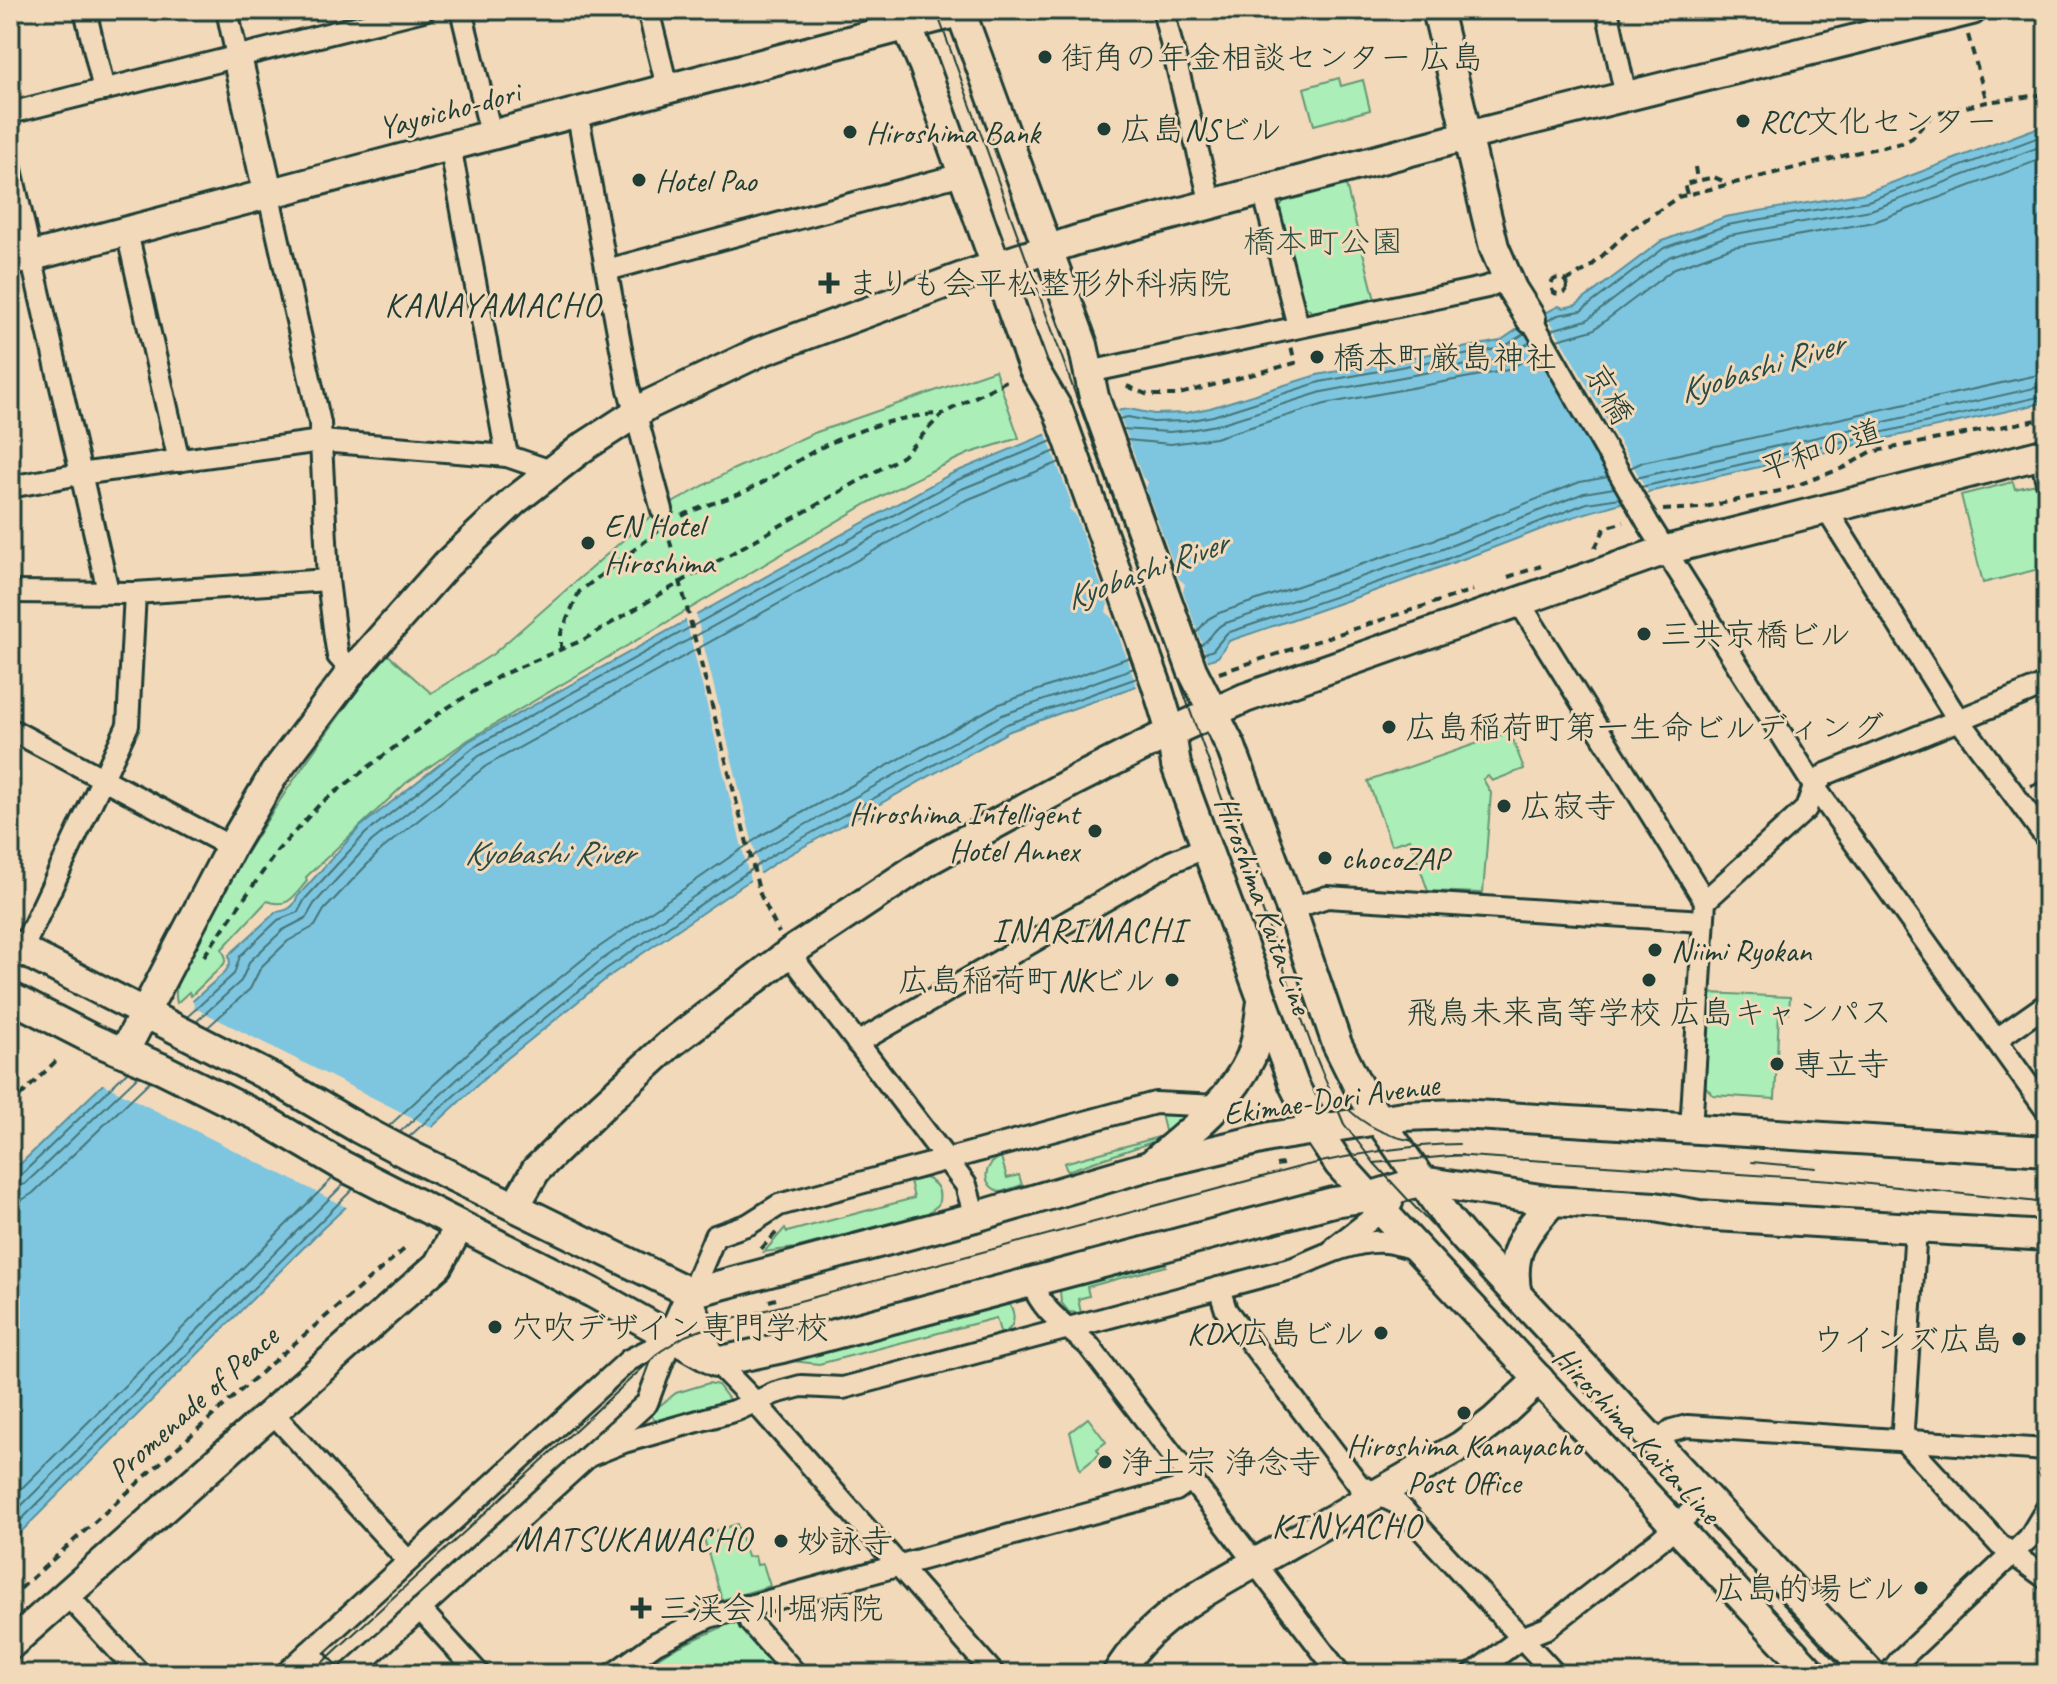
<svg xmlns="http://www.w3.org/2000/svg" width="2057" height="1684" font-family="Caveat,'Klee One',sans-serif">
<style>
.green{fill:#abeeb7;stroke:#659676;stroke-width:2}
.water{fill:#7ec6df;stroke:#588f9b;stroke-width:2}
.pier{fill:#f2d9ba}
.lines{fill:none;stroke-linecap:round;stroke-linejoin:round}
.shore{stroke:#457478;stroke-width:2}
.street-casing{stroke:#1f3d34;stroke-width:26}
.secondary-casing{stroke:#1f3d34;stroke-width:34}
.path{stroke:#1f3d34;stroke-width:4;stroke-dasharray:8 6;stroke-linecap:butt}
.street{stroke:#f2d9ba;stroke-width:20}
.secondary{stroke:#f2d9ba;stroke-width:28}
.tram{stroke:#1f3d34;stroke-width:2}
.poi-dot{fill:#1f3d34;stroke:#f2d9ba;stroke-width:3}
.labels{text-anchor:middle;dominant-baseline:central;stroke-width:6;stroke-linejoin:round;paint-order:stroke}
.poi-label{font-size:32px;fill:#1f3d34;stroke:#f2d9ba;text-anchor:start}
.street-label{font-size:32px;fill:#1f3d34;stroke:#f2d9ba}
.park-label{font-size:32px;fill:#2d4f41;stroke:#f2d9ba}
.neighbourhood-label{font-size:34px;letter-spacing:2px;fill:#1f3d34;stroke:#f2d9ba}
.water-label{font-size:34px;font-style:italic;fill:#284b45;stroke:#f2d9ba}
</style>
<rect width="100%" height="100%" fill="#f2d9ba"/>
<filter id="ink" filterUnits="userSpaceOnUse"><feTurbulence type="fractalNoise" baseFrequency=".0125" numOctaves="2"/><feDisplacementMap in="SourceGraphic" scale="16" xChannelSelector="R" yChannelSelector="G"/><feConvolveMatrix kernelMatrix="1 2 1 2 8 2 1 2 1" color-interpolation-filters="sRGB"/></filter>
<g filter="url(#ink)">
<g class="green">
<polygon points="1339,78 1341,86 1363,80 1370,110 1314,125 1304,88"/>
<polygon points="1346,185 1375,300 1312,312 1301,303 1277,212 1284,200"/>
<path d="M995,370L1019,438L970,453L937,468L868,503L468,740L406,783L306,877L307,881C294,896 289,909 267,901L222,949L226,958L224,964L191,996L189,992L177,1003C171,979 190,956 200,935C252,834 318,743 386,653L431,693L493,654L646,520L676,501L732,470L814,433Z"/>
<polygon points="2013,482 2015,489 2036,484 2047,526 2047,567 1983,583 1961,495"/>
<polygon points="1510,732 1524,769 1492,781 1488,776 1483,779 1491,793 1483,893 1428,891 1410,839 1391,845 1368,781"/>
<polygon points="1710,993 1790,997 1789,1013 1779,1013 1775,1099 1713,1095 1705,1086"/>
<polygon points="1194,1112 1164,1138 1067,1171 1064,1163 1166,1135 1161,1114"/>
<path d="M1001,1157L1007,1178L1019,1175L1022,1185L1001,1192C981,1186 982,1165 1001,1157Z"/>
<path d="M925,1178C938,1183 942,1192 938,1205L928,1213L795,1248L764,1252L785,1228L787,1232L914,1198L910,1181Z"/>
<polygon points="1165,1263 1166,1266 1087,1287 1089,1296 1078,1299 1081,1313 1069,1312 1061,1302 1060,1290"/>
<path d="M1009,1303C1017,1316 1015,1328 1001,1335L996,1318L819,1364L792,1361Z"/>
<polygon points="709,1383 718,1385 731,1402 657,1425 650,1413 676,1393"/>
<polygon points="1088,1418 1106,1442 1097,1449 1100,1454 1080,1470 1070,1432"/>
<polygon points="737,1524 747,1557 755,1556 757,1565 763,1564 770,1586 722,1600 703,1535"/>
<polygon points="731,1623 740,1625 783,1674 634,1674 669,1651"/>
</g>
<path class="water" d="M2047,126V402L1648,492C1619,507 1592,509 1562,521C1452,565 1341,603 1229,641L1218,657L1010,731L778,861L611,975L499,1065L322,1229L10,1543V1174L149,1040L225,972L230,964L229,955L276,912C286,911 294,908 297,897L360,827L469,741L951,474L1045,435L1121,410L1129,409L1154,414L1186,413L1210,408L1317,375L1500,341C1518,328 1538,316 1559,306L1563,308L1576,305L1660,242L1725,217L1865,193L2031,130Z"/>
<g class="pier">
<polygon points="1545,312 1648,492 1623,505 1522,324"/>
<polygon points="1117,407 1142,477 1148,482 1146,489 1179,579 1185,584 1183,591 1209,664 1138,690 1112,617 1106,612 1108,604 1075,514 1069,509 1071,502 1045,431"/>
<polygon points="695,610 761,877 751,884 685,616"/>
<polygon points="191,997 195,1008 435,1129 350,1209 99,1082"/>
</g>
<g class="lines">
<g class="shore">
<polyline points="1547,321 1558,315 1581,311 1664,248 1727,225 1868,201 2047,134"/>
<polyline points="1551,330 1587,320 1669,257 1730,235 1871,210 2047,144"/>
<polyline points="1557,340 1593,330 1675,268 1733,247 1874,222 2047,157"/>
<polyline points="1119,419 1128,417 1153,422 1187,421 1213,416 1320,382 1502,348 1525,333"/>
<polyline points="1122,429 1169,432 1189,430 1216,425 1322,392 1505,358 1530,342"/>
<polyline points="1126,440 1171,444 1215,438 1325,404 1508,370 1537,353"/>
<polyline points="1630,468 1643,462 2047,373"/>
<polyline points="1636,478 2047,385"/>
<polyline points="1641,487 2047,395"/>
<polyline points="1196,633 1208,619 1219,613 1436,539 1580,482 1608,477"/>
<path d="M1200,645C1210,641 1213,629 1223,624L1440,550L1584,493L1614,488"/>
<polyline points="1203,654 1213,650 1227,633 1444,560 1587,503 1620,498"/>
<polyline points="187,1017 234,974 240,956 278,920 298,912 305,899 366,833 474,747 955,481 1052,441"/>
<polyline points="197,1021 241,981 250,961 283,930 306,918 314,904 372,841 479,756 959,490 1056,451"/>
<polyline points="208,1027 250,989 261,967 288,941 315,926 324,910 381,850 486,766 964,501 1060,462"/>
<polyline points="389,1126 480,1042 592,952 762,835 997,705 1130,657"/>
<polyline points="400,1132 488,1051 600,961 769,845 1002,715 1134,668"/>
<polyline points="409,1137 494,1059 606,969 774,854 1007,724 1137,678"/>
<polyline points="10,1179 19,1177 128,1071"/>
<polyline points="10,1189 25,1184 138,1076"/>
<polyline points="10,1201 22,1200 33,1193 150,1081"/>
<polyline points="10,1500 333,1178"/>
<polyline points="10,1517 344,1184"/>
<polyline points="10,1531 353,1189"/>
</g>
<defs>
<g id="street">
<polyline points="85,10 104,90"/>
<polyline points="227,10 237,57"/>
<polyline points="461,10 491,134"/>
<polyline points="648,10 667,87"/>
<polyline points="1163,10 1211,204"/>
<polyline points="1607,10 1626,96"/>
<polyline points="577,111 628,386 662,510"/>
<polyline points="10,113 424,10"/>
<polyline points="450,145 507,456"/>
<polyline points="10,165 108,591"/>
<polyline points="1263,190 1298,326"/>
<polyline points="268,192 320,423 328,580 335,637 338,656 352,671"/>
<polyline points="127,232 179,461"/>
<polyline points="607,270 962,174"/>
<polyline points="1531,319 1648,523 1814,786 2047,1111"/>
<polyline points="1089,372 1487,287 1507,278"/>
<polyline points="2040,455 2047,482"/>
<polyline points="10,487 80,474 321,441 507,456 551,471"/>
<polyline points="1826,509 1952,710 2047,839"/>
<polyline points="10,592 135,593 328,580"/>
<polyline points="1522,600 1526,613 1705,901 1691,1129"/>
<polyline points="10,729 231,847"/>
<polyline points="1705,901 1806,809 1814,786 1826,774 2047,684"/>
<polyline points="1291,909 1327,897 1703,921"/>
<polyline points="22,950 128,725 135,593"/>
<polyline points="789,953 966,1185 975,1217"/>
<polyline points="1997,1039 2047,1004"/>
<polyline points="857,1043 1171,862 1207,847"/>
<polyline points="1916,1228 1903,1429 1906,1443 2000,1545 2047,1579"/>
<polyline points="1335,1247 1392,1203"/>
<path d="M1032,1282C1041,1312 1067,1326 1089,1346L1340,1674"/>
<polyline points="1219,1288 1226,1310 1359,1485 1398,1504 1555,1674"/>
<polyline points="272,1412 408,1561"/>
<polyline points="1656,1444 1672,1430 1687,1426 2047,1450"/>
<path d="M589,1456L624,1442L737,1410L775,1393L801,1386L843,1388L1294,1268C1321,1256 1356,1239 1386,1242C1397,1243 1407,1247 1417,1250"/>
<polyline points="67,1595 140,1674"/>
<polyline points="745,1606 750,1622 796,1674"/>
<polyline points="420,1609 479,1674"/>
<polyline points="309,1652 329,1674"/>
<polyline points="285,1674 629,1360 671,1339"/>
<polyline points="349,1674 647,1403 671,1339"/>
<polyline points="613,1674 656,1643 709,1617 1176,1490 1191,1479"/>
<polyline points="994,1674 755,1402 716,1362 691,1293 715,1236 749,1224 779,1205 1155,1103 1218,1106"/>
<polyline points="1473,1674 1521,1638 1547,1628 1660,1540 1706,1498"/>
<polyline points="1889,1674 1901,1659 2029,1538 2047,1508"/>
</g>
<g id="secondary">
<polyline points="900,10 924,66 1033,368 1058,410 1156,683 1171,732 1176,765 1294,1085 1317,1131 1339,1164 1369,1197 1813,1674"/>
<polyline points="960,10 1083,345 1094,397 1192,670 1231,747 1291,909 1337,1044 1364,1098 1448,1219 1466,1240 1871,1674"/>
<polyline points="1437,10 1494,247 1512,289 1531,319"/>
<polyline points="237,57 268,192"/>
<polyline points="10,262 966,10"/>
<polyline points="10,944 274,1079 358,1128 411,1156 691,1293"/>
<polyline points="10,997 94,1040 161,1068 258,1116 343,1166 593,1293 716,1362 782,1348 1333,1202 1369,1197 1421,1181 1553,1201 1655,1207 1699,1215 2047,1236"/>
<polyline points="124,1052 231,847 274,774 352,671 446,565 514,501 582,448 650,404 759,352 968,275 1077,240 1467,136 1972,10"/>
<path d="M1155,1161C1191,1131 1231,1101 1251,1057C1258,1040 1259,1020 1262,1002"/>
<polyline points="515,1206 536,1170 603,1105 670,1044 789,953 929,860 1074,781 1171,732 1245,698 1666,550 2047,453"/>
<polyline points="691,1293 975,1217 1148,1166 1270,1137 1403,1116 1460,1114 2047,1151"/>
<path d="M1517,1295C1508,1251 1525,1233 1553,1201"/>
<polyline points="671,1339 691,1293"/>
<polyline points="10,1645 438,1265 459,1227"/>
<path d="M1117,1674C1154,1611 1224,1582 1285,1546C1344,1513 1403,1479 1461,1446L1495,1420L1539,1379"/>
</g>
</defs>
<use href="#street" class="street-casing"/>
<use href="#secondary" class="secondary-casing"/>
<g class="path">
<polyline points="1968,35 1987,102"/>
<polyline points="1695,167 1697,180"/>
<polyline points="1687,194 1684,184 1714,177 1725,182"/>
<circle cx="1559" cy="286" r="8"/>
<polyline points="1566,281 1589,268 1628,232 1678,197 1863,151 1902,143 1912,138 1932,115 1987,102 2047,94"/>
<polyline points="1127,386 1148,395 1176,395 1295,363 1291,346"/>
<polyline points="1663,510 1700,508 1784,490 1843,468 1871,452 2047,418"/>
<path d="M682,516C704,504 729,500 752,488C774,478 794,462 816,450C852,431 901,415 942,414"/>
<polyline points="666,526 760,894 779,933"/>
<polyline points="1595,548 1605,528 1624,522"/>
<polyline points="1508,577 1541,566"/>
<polyline points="561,650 561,633 579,592 661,529"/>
<polyline points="1219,673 1473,590"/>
<polyline points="2031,786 2047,779"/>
<polyline points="204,956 278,850 320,804 442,711 501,675 583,640 681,582 903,456 942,414 1006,381"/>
<polyline points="10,1106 57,1060"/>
<polyline points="1276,1165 1283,1164"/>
<polyline points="761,1249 777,1232"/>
<polyline points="769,1301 776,1299"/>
<polyline points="10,1598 267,1367 408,1246"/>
</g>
<use href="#street" class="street"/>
<use href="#secondary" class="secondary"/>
<g class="tram">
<polyline points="936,10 1315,1055 1344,1124 1374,1163 1848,1674"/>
<path d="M1336,1095C1355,1121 1381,1135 1413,1141"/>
<polyline points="1453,1155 1832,1180 2047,1203"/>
<polyline points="1752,1162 1816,1168"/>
<polyline points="1374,1163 1462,1155"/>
<path d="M310,1674L661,1351L685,1336L729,1320L1303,1166C1355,1154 1405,1145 1459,1144"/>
</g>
</g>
</g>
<g class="poi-dot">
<circle cx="1045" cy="57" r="8"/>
<circle cx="1743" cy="121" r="8"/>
<circle cx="1104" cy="129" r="8"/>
<circle cx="850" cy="132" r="8"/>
<circle cx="639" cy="180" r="8"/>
<path d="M825 271h8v8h8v8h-8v8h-8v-8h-8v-8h8z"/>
<circle cx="1317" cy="357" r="8"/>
<circle cx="588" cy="543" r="8"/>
<circle cx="1644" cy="634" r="8"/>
<circle cx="1389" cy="727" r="8"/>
<circle cx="1504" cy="806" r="8"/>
<circle cx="1095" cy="831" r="8"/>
<circle cx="1325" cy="858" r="8"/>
<circle cx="1655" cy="950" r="8"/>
<circle cx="1172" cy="980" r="8"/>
<circle cx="1649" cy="980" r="8"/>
<circle cx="1777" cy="1064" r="8"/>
<circle cx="495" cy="1327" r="8"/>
<circle cx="1381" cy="1333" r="8"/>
<circle cx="2019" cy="1339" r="8"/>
<circle cx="1464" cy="1413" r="8"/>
<circle cx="1105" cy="1462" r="8"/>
<circle cx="781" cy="1541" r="8"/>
<circle cx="1921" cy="1588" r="8"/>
<path d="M637 1596h8v8h8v8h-8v8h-8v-8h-8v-8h8z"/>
</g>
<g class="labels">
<g class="poi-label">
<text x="1061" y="57">街角の年金相談センター 広島</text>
<text x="1759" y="121">RCC文化センター</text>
<text x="1120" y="129">広島NSビル</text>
<text x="866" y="132">Hiroshima Bank</text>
<text x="655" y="180">Hotel Pao</text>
<text x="847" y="283">まりも会平松整形外科病院</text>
<text x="1333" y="357">橋本町厳島神社</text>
<text x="604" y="525">EN Hotel<tspan x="604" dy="37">Hiroshima</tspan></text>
<text x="1660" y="634">三共京橋ビル</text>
<text x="1405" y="727">広島稲荷町第一生命ビルディング</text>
<text x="1520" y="806">広寂寺</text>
<text x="1079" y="813" text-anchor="end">Hiroshima Intelligent<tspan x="1079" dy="37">Hotel Annex</tspan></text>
<text x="1341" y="858">chocoZAP</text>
<text x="1671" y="950">Niimi Ryokan</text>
<text x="1156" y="980" text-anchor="end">広島稲荷町NKビル</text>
<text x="1649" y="1012" text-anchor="middle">飛鳥未来高等学校 広島キャンパス</text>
<text x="1793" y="1064">専立寺</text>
<text x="511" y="1327">穴吹デザイン専門学校</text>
<text x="1365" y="1333" text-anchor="end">KDX広島ビル</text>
<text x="2003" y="1339" text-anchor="end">ウインズ広島</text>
<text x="1464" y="1445" text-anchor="middle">Hiroshima Kanayacho<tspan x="1464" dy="37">Post Office</tspan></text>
<text x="1121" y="1462">浄土宗 浄念寺</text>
<text x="797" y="1541">妙詠寺</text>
<text x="1905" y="1588" text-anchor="end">広島的場ビル</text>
<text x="659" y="1608">三渓会川堀病院</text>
</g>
<g class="street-label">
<text transform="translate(449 110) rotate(-15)">Yayoicho-dori</text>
<text transform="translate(1609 394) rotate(60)">京橋</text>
<text transform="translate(1821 450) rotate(-19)">平和の道</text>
<text transform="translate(1264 905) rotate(70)">Hiroshima Kaita Line</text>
<text transform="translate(1331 1099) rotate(-8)">Ekimae-Dori Avenue</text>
<text transform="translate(193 1404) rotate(-42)">Promenade of Peace</text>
<text transform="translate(1637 1435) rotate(47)">Hiroshima Kaita Line</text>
</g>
<g class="park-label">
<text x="1323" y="241">橋本町公園</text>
</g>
<g class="neighbourhood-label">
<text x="493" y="304">KANAYAMACHO</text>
<text x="1089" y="929">INARIMACHI</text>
<text x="1347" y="1525">KINYACHO</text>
<text x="634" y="1538">MATSUKAWACHO</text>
</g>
<g class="water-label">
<text transform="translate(1761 367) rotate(-17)">Kyobashi River</text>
<text transform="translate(1146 570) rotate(-20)">Kyobashi River</text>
<text x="549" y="852">Kyobashi River</text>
</g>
</g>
<rect width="2057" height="1684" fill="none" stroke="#f2d9ba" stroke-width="40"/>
<rect x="20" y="20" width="2017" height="1644" fill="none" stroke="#1f3d34" stroke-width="3" filter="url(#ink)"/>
</svg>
